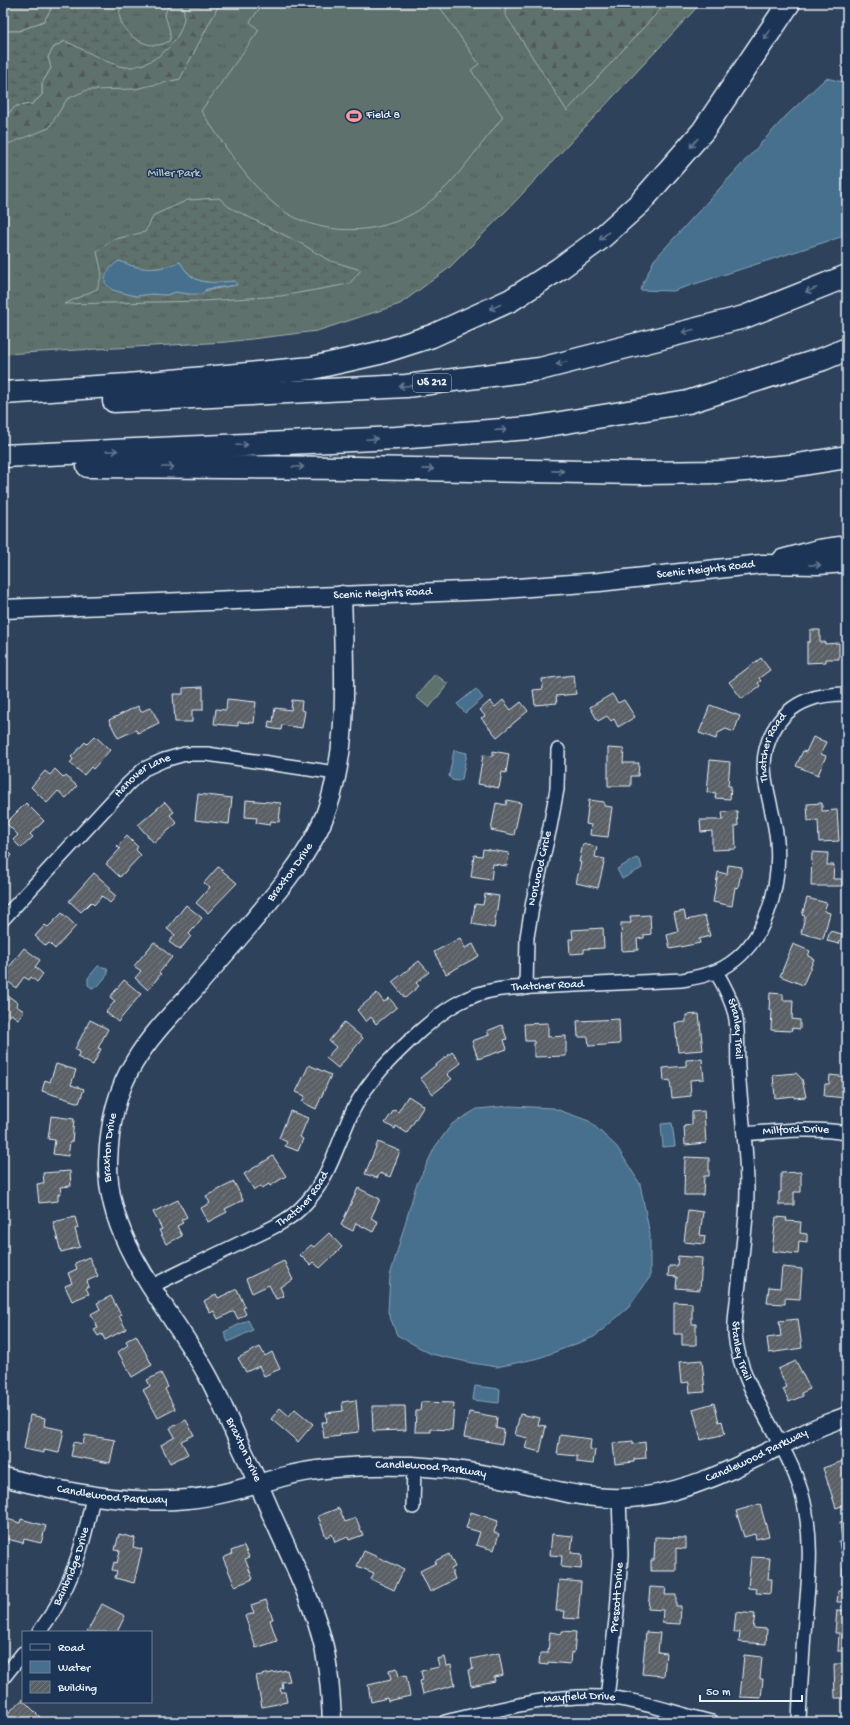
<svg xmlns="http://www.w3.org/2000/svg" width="850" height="1725" font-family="'Gochi Hand',sans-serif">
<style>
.grass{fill:url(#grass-tufts);stroke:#a3b1b2}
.forest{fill:url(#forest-firs);stroke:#a3b1b2}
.wetland{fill:url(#wetland-marsh);stroke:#a3b1b2;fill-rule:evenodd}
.garden{fill:#5e716c;stroke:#a3b1b2}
.water{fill:#46708e;stroke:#87a4b8}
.building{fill:url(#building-hatch);stroke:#e8f1f8}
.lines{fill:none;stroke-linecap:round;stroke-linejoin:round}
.street-casing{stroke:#e8f1f8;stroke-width:16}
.secondary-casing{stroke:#e8f1f8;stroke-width:21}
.highway-casing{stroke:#e8f1f8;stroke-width:25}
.street{stroke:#1d3557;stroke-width:13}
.secondary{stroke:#1d3557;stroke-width:18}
.highway{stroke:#1d3557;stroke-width:22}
.oneway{stroke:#64778f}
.labels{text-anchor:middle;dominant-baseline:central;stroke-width:3;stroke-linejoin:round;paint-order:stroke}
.shield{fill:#1d3557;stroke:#abb9c8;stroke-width:1}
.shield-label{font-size:11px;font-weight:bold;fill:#e8f1f8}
.poi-label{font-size:12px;fill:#e8f1f8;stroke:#1d3557;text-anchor:start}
.park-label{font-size:12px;fill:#b8c4c7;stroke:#1d3557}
.street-label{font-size:12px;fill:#e8f1f8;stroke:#1d3557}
</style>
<defs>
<pattern id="grass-tufts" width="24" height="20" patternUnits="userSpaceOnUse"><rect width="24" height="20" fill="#5e716c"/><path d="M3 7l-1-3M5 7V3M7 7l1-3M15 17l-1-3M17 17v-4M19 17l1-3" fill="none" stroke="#515a59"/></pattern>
<pattern id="forest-firs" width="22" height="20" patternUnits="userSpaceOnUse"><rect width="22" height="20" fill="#5e716c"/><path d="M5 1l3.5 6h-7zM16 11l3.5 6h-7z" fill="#515a59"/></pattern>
<pattern id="wetland-marsh" width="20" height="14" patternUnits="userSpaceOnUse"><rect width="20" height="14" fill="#5e716c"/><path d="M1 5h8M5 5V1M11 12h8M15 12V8" fill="none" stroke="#515a59"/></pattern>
<pattern id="building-hatch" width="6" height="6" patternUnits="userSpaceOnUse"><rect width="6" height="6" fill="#5a6166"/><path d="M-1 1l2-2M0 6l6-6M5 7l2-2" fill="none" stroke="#72787d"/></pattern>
</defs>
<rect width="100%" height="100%" fill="#2f425c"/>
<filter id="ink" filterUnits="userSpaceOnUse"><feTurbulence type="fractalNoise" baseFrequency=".025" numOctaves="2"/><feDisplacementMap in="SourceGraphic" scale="8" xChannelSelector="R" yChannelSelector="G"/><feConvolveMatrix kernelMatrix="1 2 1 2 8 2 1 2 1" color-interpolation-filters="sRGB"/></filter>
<g filter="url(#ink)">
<polygon class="grass" points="3,3 701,3 509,208 449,268 400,304 317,331 227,342 3,354"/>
<g class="forest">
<polygon points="3,3 48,3 51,9 44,21 19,31 3,31"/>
<polygon points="180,3 220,3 180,79 135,89 87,90 67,99 49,128 3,146 3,118 16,106 32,104 42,95 42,83 51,68 48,57 54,47 65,41 124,67 140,65 173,42 184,11"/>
<polygon points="506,3 666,3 567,111 505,14"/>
</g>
<g class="wetland">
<path d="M48,3H122C121,8 118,12 120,18C123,37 154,54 170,40C171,30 167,24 165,14L168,7L164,3H180C181,5 183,9 184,11C187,39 151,70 124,67C112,66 79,47 65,41L54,47L48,57L51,68L42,83V95L32,104L16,106L3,118V31H19L44,21L51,9Z"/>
<path d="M219,198L229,207L302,244L328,260L361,270L349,284L281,296L203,301L64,304L97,289L102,274L97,252L112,240L145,232L154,215L188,200ZM119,261C143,271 155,271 180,262C195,287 210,283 235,281L236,285L188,294L176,292L166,295L152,294L136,296L112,290Z"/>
</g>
<g class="garden">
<path d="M263,3H437L479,64L471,70L503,117C484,140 462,172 441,192C432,200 422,209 412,214C370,238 308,235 272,202C243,177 223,142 201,111L259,30L250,22Z"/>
<polygon points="435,674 448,684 429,708 416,697"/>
</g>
<g class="water">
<polygon points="826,78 843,82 847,86 847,235 673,291 640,290 654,260 786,116"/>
<path d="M119,261C143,271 156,271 180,262C194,287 210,283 235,281L237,285L206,289L202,294H188L176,292L166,295L152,294L136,296L112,290L105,283C105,272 110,267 119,261Z"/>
<polygon points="476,689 483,698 465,713 457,704"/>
<polygon points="454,750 467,753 462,779 458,781 452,780 449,776"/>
<polygon points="636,858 640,860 642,868 622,879 617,869"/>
<polygon points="98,966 107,968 108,974 98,986 92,988 88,985 88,978"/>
<polygon points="510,1106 553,1108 589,1121 617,1147 640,1184 650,1235 650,1277 629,1307 594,1337 539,1358 497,1367 472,1363 431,1354 397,1335 388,1312 390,1276 416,1186 435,1147 452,1124 477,1109"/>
<polygon points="672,1123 675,1146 663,1147 661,1124"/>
<polygon points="248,1320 253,1330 228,1342 224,1332"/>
<polygon points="475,1386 500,1389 499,1403 473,1400"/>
</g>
<g class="building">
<polygon points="810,630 820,630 820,642 825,642 825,644 839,643 839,659 826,659 826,662 807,663 807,642 810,642"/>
<polygon points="761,658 770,670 759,678 761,681 758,683 760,686 742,699 729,682"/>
<polygon points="574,675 576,694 556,696 557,703 535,705 533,690 543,689 542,679"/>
<polygon points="203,687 203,710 192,710 192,722 175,722 173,694 183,694 183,688"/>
<polygon points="612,694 618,703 624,700 635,717 618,727 614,719 611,721 607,716 598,721 590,707"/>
<polygon points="227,699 256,702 254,723 238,722 238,726 214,724 216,709 226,710"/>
<polygon points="292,700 302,701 301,710 305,711 302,728 282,725 281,730 268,728 269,721 273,722 275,708 291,710"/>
<polygon points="503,700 511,710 521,702 528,711 497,737 481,718 485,716 480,710 490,701 495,707"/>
<polygon points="710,705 740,716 734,732 726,729 718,733 716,739 699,733"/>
<polygon points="138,706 141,712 151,707 159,723 138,733 136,730 118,738 109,720"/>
<polygon points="95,736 110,750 93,769 91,767 84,775 70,763 73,759 71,757 85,742 87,744"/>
<polygon points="813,737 826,742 821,754 826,756 818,775 796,766 803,751 806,752"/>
<polygon points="608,748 624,749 623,763 639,763 638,776 631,776 631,786 608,786"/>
<polygon points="493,751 509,754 506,773 502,772 499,788 478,784 483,755 493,756"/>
<polygon points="710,760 730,762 728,786 731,786 730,799 715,798 716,793 707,792"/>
<polygon points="55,769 64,778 66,776 77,786 66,798 58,791 47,803 31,787 45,771 50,775"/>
<polygon points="198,794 232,798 229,824 195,820"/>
<polygon points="246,800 281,803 279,822 271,821 270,825 256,823 257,818 245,817"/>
<polygon points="507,800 521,803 514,835 491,830 496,803 506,805"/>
<polygon points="589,800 604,802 604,806 612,807 608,837 590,835 591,825 586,824"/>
<polygon points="165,802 174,812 170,815 177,823 154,843 138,825"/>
<polygon points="26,803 44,821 30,834 33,837 21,848 13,840 18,835 6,823"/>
<polygon points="822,803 822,811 837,810 839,841 819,842 818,820 808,821 807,804"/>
<polygon points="737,811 738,826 735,826 736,849 712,850 712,831 701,832 700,820 723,820 722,812"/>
<polygon points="127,836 138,847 136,850 141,855 120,877 106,864 120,849 117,846"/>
<polygon points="583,844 597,847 595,857 605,859 598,888 576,883 581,862 579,862"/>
<polygon points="3,847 12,855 3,865"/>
<polygon points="483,849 509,853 507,866 493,864 491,880 471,877 474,855 482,856"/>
<polygon points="812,852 828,853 827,865 834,865 833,879 842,879 842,886 811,886"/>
<polygon points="728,865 742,867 738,888 735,887 732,906 713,902 718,872 727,874"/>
<polygon points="218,867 237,883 208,913 196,903 210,887 204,883"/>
<polygon points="94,873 111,888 109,890 116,896 110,903 102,896 94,905 91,902 81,912 69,901"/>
<polygon points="485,894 499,896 494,928 472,924 475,904 483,905"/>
<polygon points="807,898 827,903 824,911 830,913 823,939 801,933 805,916 802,915"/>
<polygon points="186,905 202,918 189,934 191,936 180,950 169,942 175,935 167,929"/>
<polygon points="684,911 686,920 705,916 710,936 699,939 700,943 670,949 667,935 678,932 674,913"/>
<polygon points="62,913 76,926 55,949 49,943 46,946 35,936 45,925 48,927"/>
<polygon points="650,915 651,934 644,935 644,938 637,939 638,950 622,951 621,923 631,923 630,916"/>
<polygon points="603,928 604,948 584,949 584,953 570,954 569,939 573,939 572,930"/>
<polygon points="830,931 842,934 839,944 827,941"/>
<polygon points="460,938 465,948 473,944 479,956 446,974 434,952"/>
<polygon points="154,942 172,957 159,973 161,974 148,990 135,978 141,971 134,966"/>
<polygon points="793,944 810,951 808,956 814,959 803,985 780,976"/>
<polygon points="24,948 40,960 35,967 43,974 37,982 31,977 29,980 24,977 16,988 3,977 3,975"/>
<polygon points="419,961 429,972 416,983 419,986 405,998 392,982"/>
<polygon points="124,980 141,994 118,1022 106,1012 115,1001 110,997"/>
<polygon points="3,992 18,1003 16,1006 24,1011 18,1019 11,1014 3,1025"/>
<polygon points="377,993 384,1002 389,998 397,1007 376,1024 371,1017 366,1022 357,1010"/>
<polygon points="770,993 783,994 783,1000 793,1000 792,1019 800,1020 800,1029 792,1028 791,1031 771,1030 772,1010 769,1010"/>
<polygon points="699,1014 703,1050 678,1052 675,1023 686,1022 686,1015"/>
<polygon points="619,1019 620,1044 589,1046 588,1037 578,1037 577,1021"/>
<polygon points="90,1020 108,1029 98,1048 101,1049 93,1065 77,1057 80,1052 75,1049"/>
<polygon points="344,1022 363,1038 338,1068 326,1058 336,1047 329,1041"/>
<polygon points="548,1023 548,1037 566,1036 566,1056 534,1057 534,1041 525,1041 524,1024"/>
<polygon points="502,1025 507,1039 504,1040 507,1049 478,1059 472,1041 489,1035 487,1031"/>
<polygon points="452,1052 461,1063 447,1074 452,1079 433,1094 420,1078"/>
<polygon points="702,1059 704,1079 690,1080 691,1096 672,1098 670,1080 664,1081 663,1068 686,1066 686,1060"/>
<polygon points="56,1064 76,1070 71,1085 84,1089 79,1103 42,1091 45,1080 50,1082"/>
<polygon points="309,1065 331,1075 316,1109 302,1102 305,1096 296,1092"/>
<polygon points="796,1073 802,1079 806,1097 794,1098 794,1096 775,1098 773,1075"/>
<polygon points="830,1075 847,1077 847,1098 824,1096 825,1084 829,1084"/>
<polygon points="408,1096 424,1106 407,1133 396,1126 395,1129 385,1123 394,1110 398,1112"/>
<polygon points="290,1111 308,1118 300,1137 303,1139 298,1151 285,1146 287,1142 279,1138"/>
<polygon points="704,1111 706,1143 685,1145 684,1126 692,1125 692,1112"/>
<polygon points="51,1116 74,1119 72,1142 70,1142 68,1156 53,1154 55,1140 48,1139"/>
<polygon points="378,1142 400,1151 390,1177 380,1173 377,1178 365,1174"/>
<polygon points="273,1156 286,1176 270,1186 269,1184 262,1188 261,1186 254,1190 244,1174"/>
<polygon points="685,1157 709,1158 709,1176 704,1176 703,1195 684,1195"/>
<polygon points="70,1171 71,1186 60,1187 61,1194 58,1194 58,1201 39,1203 37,1184 44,1183 43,1173"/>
<polygon points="801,1172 801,1192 794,1192 794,1205 779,1205 779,1192 781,1192 781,1173"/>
<polygon points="234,1182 243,1200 225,1209 227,1212 208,1222 201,1208 210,1203 206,1196"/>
<polygon points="358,1188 380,1199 371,1218 378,1222 373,1232 356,1223 353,1231 341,1225"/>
<polygon points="178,1200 187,1217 181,1220 183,1223 177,1226 182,1236 166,1244 159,1230 162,1229 153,1212"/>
<polygon points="688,1210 703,1212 700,1235 705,1236 704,1244 684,1242"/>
<polygon points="75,1217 78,1228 75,1229 80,1247 61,1252 53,1222"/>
<polygon points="776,1217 787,1218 786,1221 801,1222 800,1233 807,1234 807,1242 799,1241 798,1254 772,1251"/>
<polygon points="329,1233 342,1247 320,1268 313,1262 310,1265 300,1255 311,1245 314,1247"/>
<polygon points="678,1256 702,1258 700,1290 676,1288 677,1277 668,1276 669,1266 677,1266"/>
<polygon points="89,1257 98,1276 87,1281 89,1287 86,1288 89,1294 72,1301 65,1286 72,1283 68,1273 77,1269 75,1263"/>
<polygon points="284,1261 293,1280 280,1287 284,1296 276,1299 269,1285 252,1293 246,1279"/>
<polygon points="782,1267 802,1269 800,1299 785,1298 785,1304 767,1303 769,1287 780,1288"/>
<polygon points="237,1289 245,1307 243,1308 246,1314 238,1319 234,1311 218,1319 214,1311 210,1313 204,1301 216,1294 218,1298"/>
<polygon points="111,1296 121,1315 119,1316 126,1329 105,1340 102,1334 98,1336 94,1330 98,1328 91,1314 100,1309 97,1303"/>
<polygon points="674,1302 692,1303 692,1324 696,1324 696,1345 682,1345 682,1334 674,1334"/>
<polygon points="798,1319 802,1348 769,1353 767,1338 781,1336 779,1321"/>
<polygon points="136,1335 152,1365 132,1377 118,1352 128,1345 126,1341"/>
<polygon points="260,1347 265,1356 272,1352 280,1369 264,1376 259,1366 246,1372 238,1358"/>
<polygon points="702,1360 705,1392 690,1393 689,1382 681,1383 679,1362"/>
<polygon points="796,1361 810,1389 801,1393 803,1396 789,1402 783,1389 787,1387 778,1369"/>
<polygon points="161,1373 168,1387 165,1389 175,1409 158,1418 143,1390 150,1386 147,1380"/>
<polygon points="356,1400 359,1432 340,1434 340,1436 324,1438 322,1422 327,1422 326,1413 343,1411 342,1402"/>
<polygon points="421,1402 454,1403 452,1430 431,1429 431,1432 415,1432 416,1411 420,1411"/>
<polygon points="714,1403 719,1422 722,1421 725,1434 701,1440 693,1409"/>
<polygon points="372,1406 405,1406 406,1430 373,1431"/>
<polygon points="280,1408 289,1416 295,1409 313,1424 298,1442 271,1419"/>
<polygon points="469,1412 497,1417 496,1428 504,1430 502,1444 464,1437"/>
<polygon points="520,1414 540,1418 538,1425 546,1426 540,1452 525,1448 528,1438 515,1435"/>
<polygon points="30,1415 45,1418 44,1426 64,1430 59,1453 44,1450 44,1453 24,1449"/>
<polygon points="186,1420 194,1435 181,1441 188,1454 170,1463 161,1445 175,1437 170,1428"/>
<polygon points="85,1435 115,1440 110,1463 71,1456 74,1442 83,1444"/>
<polygon points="560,1435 591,1439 590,1449 595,1450 593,1464 577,1462 577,1456 557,1454"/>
<polygon points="633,1441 633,1444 645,1442 646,1458 634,1459 634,1462 615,1464 613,1443"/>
<polygon points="846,1460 847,1504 836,1508 823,1468"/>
<polygon points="760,1504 769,1536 756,1539 755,1534 744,1537 736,1511"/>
<polygon points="339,1508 345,1522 356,1518 363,1535 349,1540 348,1537 335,1542 332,1534 326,1537 318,1516"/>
<polygon points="471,1512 498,1521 494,1532 499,1534 494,1550 476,1545 480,1532 466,1528"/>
<polygon points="4,1518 20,1523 21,1519 46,1526 41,1543 24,1539 23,1543 3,1538"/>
<polygon points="847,1521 847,1553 841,1553 839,1541 842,1541 840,1522"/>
<polygon points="119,1534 135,1538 133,1547 142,1549 134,1583 115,1578 117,1571 112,1570 114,1562 117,1563 120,1551 115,1550"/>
<polygon points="552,1534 573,1536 571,1553 582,1554 581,1569 561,1567 562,1556 550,1555"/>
<polygon points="655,1537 686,1538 686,1549 676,1548 676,1571 651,1571 651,1560 654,1560"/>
<polygon points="244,1546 249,1557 245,1559 253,1579 235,1586 223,1558 232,1554 231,1551"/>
<polygon points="364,1551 404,1569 394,1590 371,1579 374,1573 357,1566"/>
<polygon points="449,1554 455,1567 451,1569 455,1579 430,1592 420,1571 436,1563 435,1561"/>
<polygon points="751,1557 770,1558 768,1579 772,1579 771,1594 756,1593 757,1589 748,1588"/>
<polygon points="843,1568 847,1568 847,1602 837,1602 838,1591 842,1591"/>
<polygon points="559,1580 581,1582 578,1619 564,1618 565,1611 556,1611"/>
<polygon points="650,1587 666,1588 665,1595 676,1595 676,1606 681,1606 680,1624 662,1623 663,1610 648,1609"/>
<polygon points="266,1600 273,1619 270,1620 277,1641 256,1648 245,1616 254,1613 251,1605"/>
<polygon points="102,1604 125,1616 117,1632 87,1632"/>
<polygon points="837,1610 847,1611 847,1651 838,1651 839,1633 835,1633"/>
<polygon points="736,1612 755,1614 753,1628 767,1629 766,1644 739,1642 740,1632 734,1632"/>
<polygon points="562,1631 576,1632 574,1653 571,1652 570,1664 548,1662 548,1665 539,1664 540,1653 548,1653 550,1632 562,1634"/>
<polygon points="646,1632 660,1633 658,1652 666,1653 664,1676 642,1674"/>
<polygon points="499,1653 503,1675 494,1677 495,1681 471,1686 468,1670 473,1669 471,1659"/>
<polygon points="744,1655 762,1657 760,1679 763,1679 761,1698 740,1697"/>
<polygon points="445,1657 447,1666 451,1665 455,1685 423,1694 420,1681 423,1680 421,1671 439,1667 437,1659"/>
<polygon points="834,1664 844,1664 844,1667 847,1667 847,1698 835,1698"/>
<polygon points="397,1668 399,1677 406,1675 410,1696 388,1701 387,1698 371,1702 368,1685 391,1680 389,1670"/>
<polygon points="287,1670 290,1681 282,1682 283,1688 280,1689 281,1692 285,1692 287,1702 262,1707 256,1676"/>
<polygon points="23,1699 23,1702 25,1702 40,1717 35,1722 13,1722 6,1715"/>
</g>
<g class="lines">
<defs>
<g id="street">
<path id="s1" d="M3,919L128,784L144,769L164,760L185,754H207L336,773"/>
<path id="s2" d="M716,972C724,985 731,999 735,1014C739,1032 737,1050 738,1068C741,1117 750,1165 746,1215C744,1240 741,1266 738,1292C737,1305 734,1320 735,1334C740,1390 785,1438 801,1491C815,1539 808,1584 804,1633C802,1663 800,1692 799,1722"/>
<path id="s3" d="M526,988L527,937L533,901L550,827L557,789L558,750"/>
<path id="s4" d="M744,1134C779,1131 813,1127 847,1133"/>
<path id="s5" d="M152,1286C183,1271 215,1255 247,1240C265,1231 287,1222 301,1208C329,1181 337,1144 353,1110C369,1079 394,1055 419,1032C433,1020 448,1007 466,999C480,992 497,989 512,988L682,980C697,977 710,975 723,968C766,944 781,887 777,841C775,819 768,799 765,778C760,745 777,712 808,700C820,695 834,694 847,694"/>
<polyline points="413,1507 414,1466"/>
<path id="s6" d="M39,1632C46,1622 54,1612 59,1601C77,1568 86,1533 93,1496"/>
<polyline points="3,1678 23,1653"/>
<path id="s7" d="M607,1698L617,1611L621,1555L619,1497"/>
<path id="s8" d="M445,1722C499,1710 555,1692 611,1698C645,1701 679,1715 712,1722"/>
</g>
<g id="secondary">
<polyline points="782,559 819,549 847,545"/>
<path id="s9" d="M3,609L490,590L599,582L762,564L818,565L847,563"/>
<path id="s10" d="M3,1477C64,1492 125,1505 188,1499C221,1496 250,1486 282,1477C321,1466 371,1465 412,1466C446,1468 482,1473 515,1481C556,1491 598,1502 640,1497C703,1489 755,1457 810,1431C822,1425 835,1421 847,1416"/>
<path id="s11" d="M332,1722C331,1697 329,1671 324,1647C313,1601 290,1556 271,1513C259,1484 245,1456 232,1427C224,1410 217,1392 208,1376C171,1308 107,1246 108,1163C109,1128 116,1091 135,1061C150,1036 171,1015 191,993C210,971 229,949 248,927C273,897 300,866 318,831C352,762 344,670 342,595"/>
</g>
<g id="highway">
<polyline points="3,393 128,385 312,368 379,353 432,336 511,300 559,269 600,239 640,203 703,131 789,3"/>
<polyline points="114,401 406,386 540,369 744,317 847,276"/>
<polyline points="3,456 396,438 530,428 688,402 823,359 847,349"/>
<polyline points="88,466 355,468 641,473 720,472 791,466 847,457"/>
</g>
</defs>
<use href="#street" class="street-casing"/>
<use href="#secondary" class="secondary-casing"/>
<use href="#highway" class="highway-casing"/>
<use href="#street" class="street"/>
<use href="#secondary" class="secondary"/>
<use href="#highway" class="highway"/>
</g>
<defs><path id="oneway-shaft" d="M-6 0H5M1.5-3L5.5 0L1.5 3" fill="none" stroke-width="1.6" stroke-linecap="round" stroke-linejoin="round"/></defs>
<g class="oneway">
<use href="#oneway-shaft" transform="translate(767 35) rotate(124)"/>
<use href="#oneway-shaft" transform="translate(694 143) rotate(130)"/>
<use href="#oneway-shaft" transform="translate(604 236) rotate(139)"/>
<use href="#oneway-shaft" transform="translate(811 290) rotate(158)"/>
<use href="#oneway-shaft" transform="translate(495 307) rotate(156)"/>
<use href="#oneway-shaft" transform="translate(688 331) rotate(166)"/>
<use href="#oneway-shaft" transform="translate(562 363) rotate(166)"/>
<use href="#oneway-shaft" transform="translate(405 386) rotate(175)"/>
<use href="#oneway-shaft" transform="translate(501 430) rotate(-4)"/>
<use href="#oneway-shaft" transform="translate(372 439) rotate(-3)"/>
<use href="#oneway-shaft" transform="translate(242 445) rotate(-3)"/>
<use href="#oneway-shaft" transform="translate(112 451) rotate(-3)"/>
<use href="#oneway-shaft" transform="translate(168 467)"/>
<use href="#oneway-shaft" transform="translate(298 467)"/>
<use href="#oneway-shaft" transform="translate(428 469) rotate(1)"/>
<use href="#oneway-shaft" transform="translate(558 471) rotate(1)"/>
<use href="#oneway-shaft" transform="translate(815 565)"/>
</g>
</g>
<defs>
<symbol id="stadium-bare" viewBox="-9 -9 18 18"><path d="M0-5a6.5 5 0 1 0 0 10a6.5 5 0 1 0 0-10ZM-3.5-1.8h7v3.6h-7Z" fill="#ff9aa2" stroke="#1d3557" stroke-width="2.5" paint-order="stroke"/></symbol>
</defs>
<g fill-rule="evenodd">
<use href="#stadium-bare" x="343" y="105" width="22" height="22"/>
</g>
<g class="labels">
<rect class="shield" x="413" y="374" width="38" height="18" rx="3"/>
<g class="shield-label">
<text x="432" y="383">US 212</text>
</g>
<g class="poi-label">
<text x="366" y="116">Field 8</text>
</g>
<g class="park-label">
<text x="174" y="174">Miller Park</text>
</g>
<g class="street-label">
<text stroke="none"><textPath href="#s9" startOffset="704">Scenic Heights Road</textPath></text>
<text stroke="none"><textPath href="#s9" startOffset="380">Scenic Heights Road</textPath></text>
<text stroke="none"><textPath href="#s5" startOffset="943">Thatcher Road</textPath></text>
<text stroke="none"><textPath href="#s1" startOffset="201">Hanover Lane</textPath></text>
<text stroke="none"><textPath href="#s3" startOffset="121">Norwood Circle</textPath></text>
<text stroke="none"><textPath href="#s11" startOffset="961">Braxton Drive</textPath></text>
<text stroke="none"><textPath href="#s5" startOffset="524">Thatcher Road</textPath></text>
<text stroke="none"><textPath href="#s2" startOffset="61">Stanley Trail</textPath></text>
<text stroke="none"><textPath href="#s4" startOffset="52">Millford Drive</textPath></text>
<text stroke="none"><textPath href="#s11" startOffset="625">Braxton Drive</textPath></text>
<text stroke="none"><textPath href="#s5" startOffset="176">Thatcher Road</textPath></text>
<text stroke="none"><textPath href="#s2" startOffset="385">Stanley Trail</textPath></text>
<text transform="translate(243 1450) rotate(65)">Braxton Drive</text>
<text stroke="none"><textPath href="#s10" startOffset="770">Candlewood Parkway</textPath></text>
<text stroke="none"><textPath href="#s10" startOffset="434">Candlewood Parkway</textPath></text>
<text stroke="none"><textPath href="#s10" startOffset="111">Candlewood Parkway</textPath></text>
<text stroke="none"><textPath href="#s6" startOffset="74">Bainbridge Drive</textPath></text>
<text stroke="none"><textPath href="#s7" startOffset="101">Prescott Drive</textPath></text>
<text stroke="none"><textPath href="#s8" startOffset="137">Mayfield Drive</textPath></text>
</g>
</g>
<rect width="850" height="1725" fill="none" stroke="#1d3557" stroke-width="16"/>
<rect x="8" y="8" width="834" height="1709" fill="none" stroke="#e8f1f8" stroke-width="1.5" filter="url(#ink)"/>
<rect x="22" y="1631" width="130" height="72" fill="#1d3557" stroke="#6e8097"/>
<rect x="30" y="1644" width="20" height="6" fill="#1d3557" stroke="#6e8097"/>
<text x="58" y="1651" font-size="12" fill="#e8f1f8">Road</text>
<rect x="30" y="1661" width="20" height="12" fill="#46708e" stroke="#6e8097"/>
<text x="58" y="1671" font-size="12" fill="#e8f1f8">Water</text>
<rect x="30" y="1681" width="20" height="12" fill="url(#building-hatch)" stroke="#6e8097"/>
<text x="58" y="1691" font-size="12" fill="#e8f1f8">Building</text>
<path d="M700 1695v6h102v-6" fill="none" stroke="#e8f1f8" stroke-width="2"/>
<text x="706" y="1695" font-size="12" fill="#e8f1f8" stroke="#1d3557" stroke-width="3" paint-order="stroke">50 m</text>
</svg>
